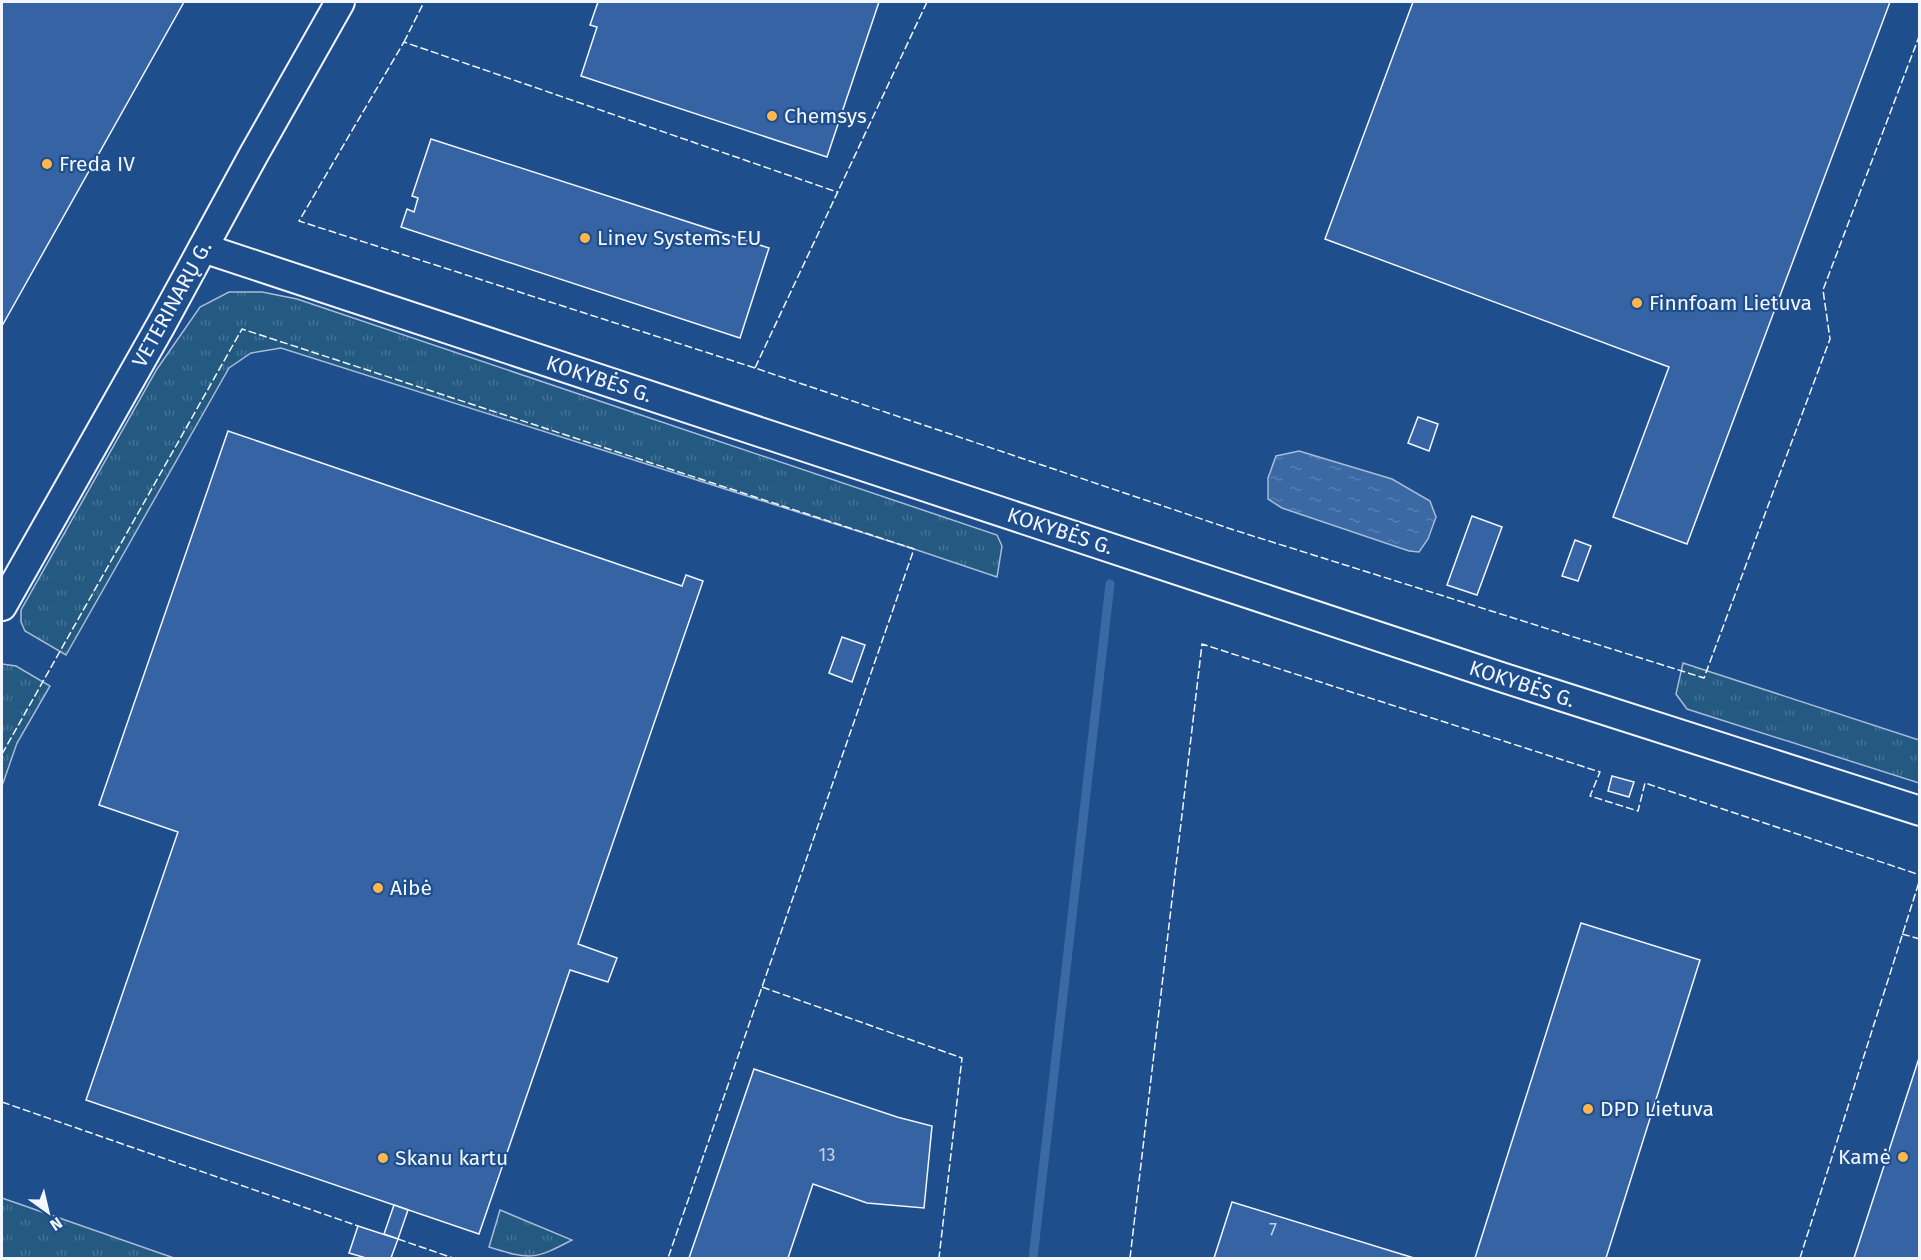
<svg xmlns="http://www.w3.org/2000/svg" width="1921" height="1260" font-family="'Fira Sans',sans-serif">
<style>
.grass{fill:url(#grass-tufts);stroke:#a8bbd7;stroke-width:1.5}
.water{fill:url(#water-ripples);stroke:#a8bbd7;stroke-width:1.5}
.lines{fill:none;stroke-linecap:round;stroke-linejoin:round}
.stream{stroke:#3b69a3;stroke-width:9}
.building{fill:#3563a3;stroke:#f2f6ff;stroke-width:1.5}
.street-casing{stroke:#f2f6ff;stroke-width:32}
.street{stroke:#1f4e8c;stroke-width:28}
.fence{stroke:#f2f6ff;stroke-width:1.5;stroke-dasharray:8 3;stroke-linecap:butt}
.poi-dot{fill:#ffb74d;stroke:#1f4e8c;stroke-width:2}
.labels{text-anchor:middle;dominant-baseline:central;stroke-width:4.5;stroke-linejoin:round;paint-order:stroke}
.number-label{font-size:18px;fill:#c3d1e8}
.poi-label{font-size:21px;fill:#f2f6ff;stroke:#1f4e8c;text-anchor:start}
.street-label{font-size:21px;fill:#f2f6ff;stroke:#1f4e8c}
</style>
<defs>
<pattern id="grass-tufts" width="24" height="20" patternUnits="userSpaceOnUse" patternTransform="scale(1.5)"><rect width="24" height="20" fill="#245a82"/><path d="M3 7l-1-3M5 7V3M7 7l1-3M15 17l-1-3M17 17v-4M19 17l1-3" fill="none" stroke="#447295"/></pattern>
<pattern id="water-ripples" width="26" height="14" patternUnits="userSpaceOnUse" patternTransform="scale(1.5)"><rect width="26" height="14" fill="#3b69a3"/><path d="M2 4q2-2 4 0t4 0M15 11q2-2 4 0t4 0" fill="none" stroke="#587fb1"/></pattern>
</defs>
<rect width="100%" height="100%" fill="#1f4e8c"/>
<g class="grass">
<polygon points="229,292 262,292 297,299 997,535 1002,546 997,577 914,549 281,348 251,353 229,368 66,655 25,631 21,622 21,610 157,369 200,307"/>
<polygon points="1683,663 1919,740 1919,783 1687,709 1676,694"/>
<polygon points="2,664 16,666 50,686 17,743 2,786"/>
<polygon points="2,1198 174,1258 2,1258"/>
<path d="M500,1210L572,1240C534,1260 531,1260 489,1247Z"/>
</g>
<polygon class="water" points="1299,451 1392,479 1430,501 1436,517 1428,539 1419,552 1409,551 1282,508 1268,499 1268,478 1276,456"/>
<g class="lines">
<polyline class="stream" points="1033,1258 1110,584"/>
</g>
<g class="building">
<polygon points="2,2 184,2 2,326"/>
<polygon points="598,2 879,2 827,157 581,76 597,27 590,25"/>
<polygon points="1413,2 1890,2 1687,544 1613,517 1669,367 1325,239"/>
<polygon points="431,139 769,248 740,338 401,227 407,209 414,212 418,198 412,196"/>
<polygon points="1418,417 1438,424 1429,451 1408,443"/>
<polygon points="228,431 682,586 686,575 703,581 578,944 617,958 608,982 570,970 479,1234 86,1100 178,832 99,805"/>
<polygon points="1472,516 1502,527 1477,595 1447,585"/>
<polygon points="1575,540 1591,546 1578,581 1562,576"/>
<polygon points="842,637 865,645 852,682 829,673"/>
<polygon points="1612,776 1634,782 1629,797 1608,791"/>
<polygon points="1581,923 1700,960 1606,1258 1475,1258"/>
<polygon points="1920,1055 1920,1258 1854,1258"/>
<polygon points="754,1069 897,1117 932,1126 924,1208 867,1203 813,1184 788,1258 689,1258"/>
<polygon points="1232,1202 1414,1258 1214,1258"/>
<polygon points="394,1205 408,1210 398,1239 384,1234"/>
<polygon points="358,1226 398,1239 391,1258 366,1258 349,1253"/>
</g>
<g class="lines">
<defs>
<g id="street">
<polyline points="203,248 1501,677 1920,811"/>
<polyline points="2,606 161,325 254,154 340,2"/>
</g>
</defs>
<use href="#street" class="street-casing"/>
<use href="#street" class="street"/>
<g class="fence">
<polyline points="927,2 755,368 1234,530 1704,678 1830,339 1823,290 1920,34"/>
<polyline points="404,42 424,2"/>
<polyline points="755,368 299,221 404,42 837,192"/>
<polyline points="2,754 242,329 914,549 668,1258"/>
<polyline points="1902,934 1920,939"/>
<polyline points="762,987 962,1058 939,1258"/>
<polyline points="2,1102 358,1226"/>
<polyline points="398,1239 453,1258"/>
<polyline points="1130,1258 1202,644 1600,772 1590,796 1638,811 1645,783 1920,875"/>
<polyline points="1800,1258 1920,879"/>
</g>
</g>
<g class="poi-dot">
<circle cx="772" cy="116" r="6"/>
<circle cx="47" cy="164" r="6"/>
<circle cx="585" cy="238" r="6"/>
<circle cx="1637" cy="303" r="6"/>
<circle cx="378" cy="888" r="6"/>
<circle cx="1588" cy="1109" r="6"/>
<circle cx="1903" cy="1157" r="6"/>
<circle cx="383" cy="1158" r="6"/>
</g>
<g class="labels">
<g class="number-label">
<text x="827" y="1155">13</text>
<text x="1273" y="1230">7</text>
</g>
<g class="poi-label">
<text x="784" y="116">Chemsys</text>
<text x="59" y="164">Freda IV</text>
<text x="597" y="238">Linev Systems EU</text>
<text x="1649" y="303">Finnfoam Lietuva</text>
<text x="390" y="888">Aibė</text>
<text x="1600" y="1109">DPD Lietuva</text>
<text x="1891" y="1157" text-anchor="end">Kamė</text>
<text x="395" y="1158">Skanu kartu</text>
</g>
<g class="street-label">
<text transform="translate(172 304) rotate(-61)">VETERINARŲ G.</text>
<text transform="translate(599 379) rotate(18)">KOKYBĖS G.</text>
<text transform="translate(1060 531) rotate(18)">KOKYBĖS G.</text>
<text transform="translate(1522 684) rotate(18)">KOKYBĖS G.</text>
</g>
</g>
<rect width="1921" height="1260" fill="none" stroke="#f2f6ff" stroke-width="6"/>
<g transform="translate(48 1212) rotate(146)" stroke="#1f4e8c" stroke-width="4.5" paint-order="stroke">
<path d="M0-4.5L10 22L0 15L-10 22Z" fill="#f2f6ff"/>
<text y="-9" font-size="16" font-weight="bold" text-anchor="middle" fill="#f2f6ff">N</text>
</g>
</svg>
